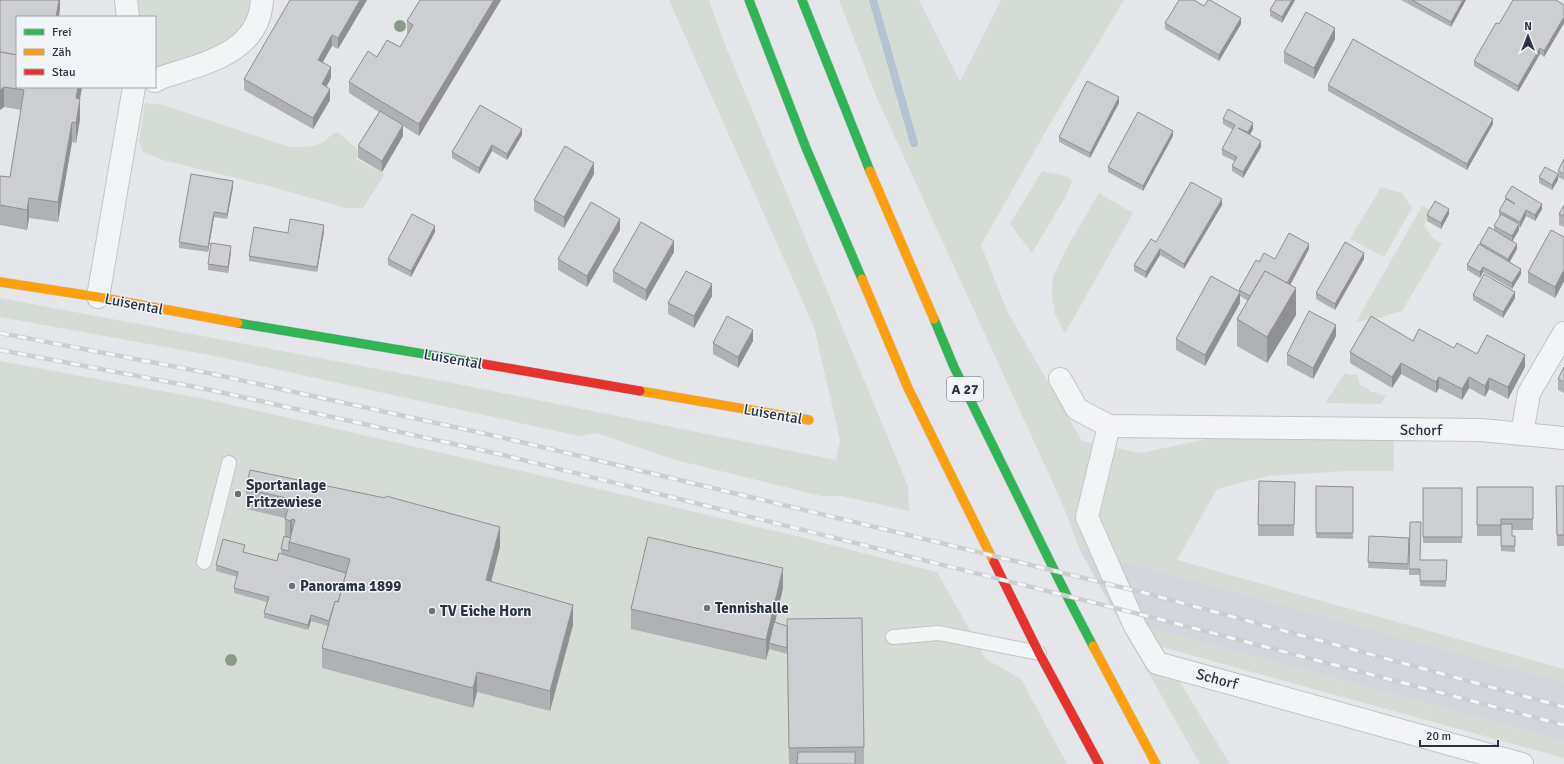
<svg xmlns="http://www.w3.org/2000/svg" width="1564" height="764" font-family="Signika,sans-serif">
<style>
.built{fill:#d3d6dc}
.green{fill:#d5dcd5}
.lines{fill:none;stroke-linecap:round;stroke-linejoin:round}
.stream{stroke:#b4c2d2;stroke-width:8}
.lane-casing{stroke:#c2c4c7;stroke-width:16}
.street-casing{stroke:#c2c4c7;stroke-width:24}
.fast-casing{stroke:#c2c4c7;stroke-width:10}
.slow-casing{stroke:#c2c4c7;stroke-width:10}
.jam-casing{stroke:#c2c4c7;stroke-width:10}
.lane{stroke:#f3f4f6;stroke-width:14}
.street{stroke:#f3f4f6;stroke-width:22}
.fast{stroke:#30b455;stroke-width:9}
.slow{stroke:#ff9f0a;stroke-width:9}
.jam{stroke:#e5322d;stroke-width:9}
.rail-casing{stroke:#cdced0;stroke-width:4.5}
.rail{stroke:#f2f5f8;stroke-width:3;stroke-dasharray:9;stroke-linecap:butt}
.tree{fill:#8a9b88}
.wall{fill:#afb1b4}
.shaded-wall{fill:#8f9092}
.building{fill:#ccced1;stroke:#8f9092}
.poi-dot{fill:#6c727c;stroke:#f2f5f8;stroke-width:1.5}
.labels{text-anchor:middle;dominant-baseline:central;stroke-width:3;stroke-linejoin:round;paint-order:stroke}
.shield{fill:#f2f5f8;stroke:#676d79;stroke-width:1}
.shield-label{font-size:14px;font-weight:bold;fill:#2b3342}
.street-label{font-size:15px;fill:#2b3342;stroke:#f2f5f8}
.poi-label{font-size:15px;font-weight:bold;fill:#2b3342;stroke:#f2f5f8;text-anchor:start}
</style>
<rect width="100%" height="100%" fill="#e4e6e9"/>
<polygon class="built" points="1080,550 1564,682 1564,741 1118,619"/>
<g class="green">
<polygon points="134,0 254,0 242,32 227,44 155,72 155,17 136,17"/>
<polygon points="669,0 709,0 726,47 908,486 909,511 842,496 821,496 672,459 597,433 579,436 220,357 0,317 0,298 458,384 836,460 840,440 814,327"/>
<polygon points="839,0 919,0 960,81 1001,0 1124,0 1054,117 981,245 1008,313 1082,441 1141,453 1212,438 1394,440 1394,471 1347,471 1268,476 1217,489 1177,560 1564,669 1564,682 1080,550 1062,503 876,96"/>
<path d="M145,103L163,105L290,147C303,147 314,148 325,141C329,137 332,133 338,132L360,152L356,159L385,174L363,208H345L276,188L163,160L143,152L139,142Z"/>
<polygon points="1042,171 1066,176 1072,181 1066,196 1032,253 1010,224"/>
<polygon points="1381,187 1402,193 1412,208 1384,257 1350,239"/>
<polygon points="1099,193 1133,213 1065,333 1055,315 1052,296 1053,277 1069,244"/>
<polygon points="1422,206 1431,210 1424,226 1433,238 1442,244 1402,311 1382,317 1356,322"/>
<polygon points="0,361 210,400 565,481 800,537 937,572 986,659 1021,679 1067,764 0,764"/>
<polygon points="1345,373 1351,375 1357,374 1360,385 1366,387 1371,392 1376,392 1381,395 1387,395 1381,404 1325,403"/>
<polygon points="1118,619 1564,741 1564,758 1158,646 1230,764 1200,764"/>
</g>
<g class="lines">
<polyline class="stream" points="873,0 914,143"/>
<defs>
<g id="lane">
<polyline points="204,562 229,463"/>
<polyline points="893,637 939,633 1039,653"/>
</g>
<g id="street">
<polyline points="126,0 128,17"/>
<path d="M155,81L163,77C205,63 259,53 262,0"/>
<polyline points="98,297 134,87"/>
<polyline points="1060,379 1077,409 1109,426 1481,430 1564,438"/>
<polyline points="1109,426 1087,517 1135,626 1157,663 1522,764"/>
<polyline points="1522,434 1529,393 1564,333"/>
</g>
<g id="fast">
<polyline points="749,0 806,148 862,279"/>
<polyline points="802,0 870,171"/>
<polyline points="934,319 954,367 1069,600 1093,646"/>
<polyline points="238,323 478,363"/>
</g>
<g id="slow">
<polyline points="870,171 934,319"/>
<polyline points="862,279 908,388 994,562"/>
<polyline points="0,282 98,297 238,323"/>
<polyline points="640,391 809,420"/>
<polyline points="1093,646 1156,764"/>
</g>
<g id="jam">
<polyline points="478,363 640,391"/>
<polyline points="994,562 1039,653 1099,764"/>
</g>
</defs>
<use href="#lane" class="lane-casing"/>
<use href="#street" class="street-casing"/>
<use href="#fast" class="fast-casing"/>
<use href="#slow" class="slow-casing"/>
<use href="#jam" class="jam-casing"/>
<use href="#lane" class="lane"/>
<use href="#street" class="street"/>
<use href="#fast" class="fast"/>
<use href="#slow" class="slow"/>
<use href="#jam" class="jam"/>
<defs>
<g id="rail">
<polyline points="0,333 208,373 500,437 904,534 1149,594 1564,707"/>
<polyline points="0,350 206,389 499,454 1159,619 1564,725"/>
</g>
</defs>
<use href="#rail" class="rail-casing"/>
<use href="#rail" class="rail"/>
</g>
<g class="tree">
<circle cx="400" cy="26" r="6"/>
<circle cx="231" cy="660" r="6"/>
</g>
<g class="wall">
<polygon points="0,0 60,0 60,9 17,17 17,87 82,87 80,99 80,119 76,143 72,142 58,222 29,218 27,230 0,225 0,176 10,177 21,110 4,107 0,110"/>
<polygon points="367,0 338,49 332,46 322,62 331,78 326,86 330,100 313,129 244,90 244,79"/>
<polygon points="420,0 501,0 419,136 403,126 403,136 382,172 358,158 358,146 379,112 349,93 349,82 377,57 400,47 408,33 407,33 407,21"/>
<polygon points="1276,0 1295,0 1282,23 1270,16 1270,10"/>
<polygon points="1401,0 1466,0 1451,27"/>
<polygon points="1564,5 1564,23 1544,57 1540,54 1518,92 1474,66 1474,61 1499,24"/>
<polygon points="1204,6 1241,24 1219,61 1165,29 1165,23"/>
<polygon points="1335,39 1314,79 1284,63 1284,52"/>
<polygon points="1328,85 1493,124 1467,170 1328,91"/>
<polygon points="1119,103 1090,158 1059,142 1059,137"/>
<polygon points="1223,119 1253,129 1250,135 1261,147 1243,178 1232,171 1232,166 1234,161 1222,155 1222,149 1233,130 1223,124"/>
<polygon points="522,135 507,160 492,151 479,174 452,158 452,152"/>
<polygon points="1173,136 1143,191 1108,172 1108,167"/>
<polygon points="1564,159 1564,180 1558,177 1558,180 1552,190 1539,183 1539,177 1558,174 1558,171"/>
<polygon points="594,174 564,228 534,211 534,200"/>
<polygon points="233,187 227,219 214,217 208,252 179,248 179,242"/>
<polygon points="1505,197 1542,209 1535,221 1526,216 1520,228 1519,227 1519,230 1512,241 1517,249 1510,262 1521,274 1512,289 1483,272 1480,278 1467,270 1467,265 1480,245 1480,243 1494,230 1494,226 1500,217 1499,216 1499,211 1505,200"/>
<polygon points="1222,205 1184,269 1160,255 1146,278 1134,271 1134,265 1156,242"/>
<polygon points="1564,205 1564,227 1559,225 1559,214"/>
<polygon points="1449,214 1441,229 1427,221 1427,215"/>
<polygon points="620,230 587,287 558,270 558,259"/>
<polygon points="324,231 317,272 249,261 249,256 288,233"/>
<polygon points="435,232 411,277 388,265 388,259"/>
<polygon points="1564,237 1564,281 1555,298 1528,283 1528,272"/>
<polygon points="1309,249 1290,285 1296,315 1267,363 1237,346 1237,319 1248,301 1240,296 1240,303 1205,366 1176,350 1176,339 1239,291 1239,290 1259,262 1275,259"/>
<polygon points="231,252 228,273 208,270 208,264"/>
<polygon points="674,252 646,301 613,282 613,271"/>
<polygon points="1364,259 1335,310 1316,299 1316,293"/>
<polygon points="1473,295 1515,298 1503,318 1473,300"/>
<polygon points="712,296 694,328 668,314 668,303"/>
<polygon points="1336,336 1313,379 1287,365 1287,354"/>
<polygon points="753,341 738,368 713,354 713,343"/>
<polygon points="1413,341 1454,348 1525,367 1508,399 1489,389 1485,397 1469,388 1462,400 1439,388 1436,393 1401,374 1392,388 1350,363 1350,352"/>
<polygon points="1564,367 1564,393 1558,390 1558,379"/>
<polygon points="250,470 500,547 491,582 573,625 550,711 477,692 473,708 322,668 322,648 328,626 311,621 308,630 264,618 264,613 267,602 234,593 234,588 237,577 216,571 216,565 245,551 244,552 277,561 281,554 281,549 285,537 285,518 246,509 246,489"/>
<polygon points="1295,482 1294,536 1258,536 1258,525"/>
<polygon points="1316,486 1353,487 1353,539 1316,538"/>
<polygon points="1556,486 1564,486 1564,546 1557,546"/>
<polygon points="1477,487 1533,487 1533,530 1512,530 1512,536 1515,536 1515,552 1501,551 1501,536 1477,536"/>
<rect x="1423" y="488" width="39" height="55"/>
<polygon points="1410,522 1420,560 1447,560 1446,587 1420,586 1420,575 1409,575"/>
<polygon points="1369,536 1409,538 1408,570 1368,568"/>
<polygon points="783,588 775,622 864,747 864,764 789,764 787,654 769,649 766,660 631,629 631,609"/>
</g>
<g class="shaded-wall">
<polygon points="59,0 60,0 60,9 59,17 56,17"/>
<polygon points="360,0 367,0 338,49 338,38"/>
<polygon points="494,0 501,0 419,136 419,124"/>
<polygon points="1292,0 1295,0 1282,23 1282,17"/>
<polygon points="1463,0 1466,0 1451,27 1451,22"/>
<polygon points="1564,17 1564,23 1544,57 1544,51"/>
<polygon points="1241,18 1241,24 1219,61 1219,55"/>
<polygon points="1335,28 1335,39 1314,79 1314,68"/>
<polygon points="332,35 332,46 318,71 318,60"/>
<polygon points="1540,48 1540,54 1518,92 1518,86"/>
<polygon points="331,67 331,78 322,95 322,84"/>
<polygon points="4,87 4,107 0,110 0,90"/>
<polygon points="78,87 82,87 76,119 76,98"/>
<polygon points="330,89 330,100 313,129 313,118"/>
<polygon points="1119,97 1119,103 1090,158 1090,153"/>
<polygon points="80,99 80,119 76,143 76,123"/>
<polygon points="1493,119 1493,124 1467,170 1467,164"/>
<polygon points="72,122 72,142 58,222 58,202"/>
<polygon points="1253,123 1253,129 1248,138 1248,132"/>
<polygon points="403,125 403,136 382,172 382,161"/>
<polygon points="522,129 522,135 507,160 507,154"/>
<polygon points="1173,131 1173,136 1143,191 1143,186"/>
<polygon points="1261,141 1261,147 1243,178 1243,172"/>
<polygon points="492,145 492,151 479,174 479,168"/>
<polygon points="594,163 594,174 564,228 564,217"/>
<polygon points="1558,174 1558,180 1552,190 1552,185"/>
<polygon points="233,181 233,187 227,219 227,214"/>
<polygon points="29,198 29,218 27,230 27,210"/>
<polygon points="1222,199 1222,205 1184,269 1184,264"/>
<polygon points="1542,204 1542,209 1535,221 1535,215"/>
<polygon points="1449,209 1449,214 1441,229 1441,223"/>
<polygon points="1526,210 1526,216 1520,228 1520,222"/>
<polygon points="214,212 214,217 208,252 208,247"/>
<polygon points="620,219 620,230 587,287 587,276"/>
<polygon points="1519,224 1519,230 1512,242 1512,236"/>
<polygon points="324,225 324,231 317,272 317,267"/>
<polygon points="435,226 435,232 411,277 411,271"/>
<polygon points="674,241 674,252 646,301 646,290"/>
<polygon points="1309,244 1309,249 1287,291 1287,285"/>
<polygon points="1517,244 1517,249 1508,264 1508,259"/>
<polygon points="231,246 231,252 228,273 228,267"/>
<polygon points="1160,249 1160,255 1146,278 1146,272"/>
<polygon points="1364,253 1364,259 1335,310 1335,304"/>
<polygon points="1483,267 1483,272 1480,278 1480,272"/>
<polygon points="1521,269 1521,274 1512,289 1512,283"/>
<polygon points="1564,270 1564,281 1555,298 1555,287"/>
<polygon points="712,284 712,296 694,328 694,316"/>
<polygon points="1296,288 1296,315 1267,363 1267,337"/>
<polygon points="1240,292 1240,303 1205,366 1205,355"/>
<polygon points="1515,292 1515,298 1503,318 1503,312"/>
<polygon points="1336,325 1336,336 1313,379 1313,368"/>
<polygon points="753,330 753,341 738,368 738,357"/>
<polygon points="1525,355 1525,367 1508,399 1508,387"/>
<polygon points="1401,363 1401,374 1392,388 1392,377"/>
<polygon points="1439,377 1439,388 1436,393 1436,382"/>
<polygon points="1469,377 1469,388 1462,400 1462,389"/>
<polygon points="1489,378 1489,389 1485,397 1485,386"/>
<polygon points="292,519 292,539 290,541 290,521"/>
<polygon points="500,527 500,547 486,601 486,580"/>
<polygon points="783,568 783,588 770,644 769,643 769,649 766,660 766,640"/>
<polygon points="573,605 573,625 550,711 550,691"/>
<polygon points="311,615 311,621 308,630 308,625"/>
<polygon points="477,672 477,692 473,708 473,688"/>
</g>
<g class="building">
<polygon points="0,0 59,0 56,17 17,17 17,55 0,52"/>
<polygon points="290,0 360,0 338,38 332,35 318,60 331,67 322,84 330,89 313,118 244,79"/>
<polygon points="420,0 494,0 419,124 349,82 368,51 377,57 387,40 400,47 413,25 407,21"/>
<polygon points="1179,0 1194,0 1204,6 1208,0 1210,0 1241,18 1219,55 1165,23"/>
<polygon points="1276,0 1292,0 1282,17 1270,10"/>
<polygon points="1412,0 1463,0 1451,22"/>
<polygon points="1513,0 1556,0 1564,5 1564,17 1544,51 1540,48 1518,86 1474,61 1496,23 1499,24"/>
<polygon points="1306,12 1335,28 1314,68 1284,52"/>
<polygon points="1353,39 1493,119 1467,164 1328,85"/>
<polygon points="0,52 17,55 17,87 78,87 76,98 80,99 76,123 72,122 58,202 29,198 27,210 0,205 0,176 10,177 24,90 4,87 0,90"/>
<polygon points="1087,81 1119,97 1090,153 1059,137"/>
<polygon points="480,105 522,129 507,154 492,145 479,168 452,152"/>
<polygon points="1228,109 1253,123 1248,132 1238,128 1261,141 1243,172 1232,166 1237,157 1222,149 1235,125 1223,119"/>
<polygon points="380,111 403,125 382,161 358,146"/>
<polygon points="1138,112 1173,131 1143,186 1108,167"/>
<polygon points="565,146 594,163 564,217 534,200"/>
<polygon points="1564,159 1564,174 1558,171"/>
<polygon points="1545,167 1558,174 1552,185 1539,177"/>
<polygon points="191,174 233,181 227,214 214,212 208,247 179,242"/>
<polygon points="1191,182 1222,199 1184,264 1160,249 1146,272 1134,265 1151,239 1156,242"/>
<polygon points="1512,186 1542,204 1535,215 1526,210 1520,222 1499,211 1506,199 1515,204 1505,197"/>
<polygon points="1435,201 1449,209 1441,223 1427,215"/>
<polygon points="591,202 620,219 587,276 558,259"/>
<polygon points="1564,205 1564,216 1559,214"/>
<polygon points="412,214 435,226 411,271 388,259"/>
<polygon points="1501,214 1519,224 1512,236 1494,226"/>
<polygon points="290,219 324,225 317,267 249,256 254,227 288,233"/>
<polygon points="641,222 674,241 646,290 613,271"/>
<polygon points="1489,227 1517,244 1508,259 1480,243"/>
<polygon points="1551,230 1564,237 1564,270 1555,287 1528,272"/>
<polygon points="1289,233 1309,244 1287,283 1265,271 1250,296 1239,290 1256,260 1259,262 1264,253 1275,259"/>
<polygon points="1345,242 1364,253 1335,304 1316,293"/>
<polygon points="211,243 231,246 228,267 208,264"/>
<polygon points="1479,244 1521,269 1512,283 1483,267 1480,272 1467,265"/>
<polygon points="686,271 712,284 694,316 668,303"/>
<polygon points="1265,271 1296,288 1267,337 1237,319"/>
<polygon points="1484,274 1515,292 1503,312 1473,295"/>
<polygon points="1211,276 1240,292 1205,355 1176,339"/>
<polygon points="1309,311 1336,325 1313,368 1287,354"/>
<polygon points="727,316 753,330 738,357 713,343"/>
<polygon points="1371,316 1413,341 1419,329 1454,348 1457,343 1477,354 1487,335 1525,355 1508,387 1489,378 1485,386 1469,377 1462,389 1439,377 1436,382 1401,363 1392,377 1350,352"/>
<polygon points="1564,367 1564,382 1558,379"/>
<polygon points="250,470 385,498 386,496 500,527 486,580 573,605 550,691 477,672 473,688 322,648 335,601 338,602 350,559 289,542 295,520 292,519 290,521 285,519 291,499 246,489"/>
<polygon points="1259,481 1295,482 1294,525 1258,525"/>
<polygon points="1316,486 1353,487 1353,533 1316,533"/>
<polygon points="1556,486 1564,486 1564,535 1557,535"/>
<polygon points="1477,487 1533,487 1533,519 1501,519 1501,525 1477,525"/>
<rect x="1423" y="488" width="39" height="49"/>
<polygon points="1410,522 1421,522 1420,560 1447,560 1446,581 1420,581 1420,569 1409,569"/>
<polygon points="1501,524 1512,524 1512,536 1515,536 1515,546 1501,546"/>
<polygon points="284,536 291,538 289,542 289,551 281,549"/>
<polygon points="1369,536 1409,538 1408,564 1368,562"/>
<polygon points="648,537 783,568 766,640 631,609"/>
<polygon points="223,539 245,545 243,552 277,561 279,553 346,573 338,602 335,601 329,621 311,615 308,625 264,613 269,597 234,588 238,572 216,565"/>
<polygon points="862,618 864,747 789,748 787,619"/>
<polygon points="774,622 787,626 787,648 769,643"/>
<polygon points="798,752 855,752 855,764 797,764"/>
</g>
<g class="poi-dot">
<circle cx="238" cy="494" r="4"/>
<circle cx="292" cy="586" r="4"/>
<circle cx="707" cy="608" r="4"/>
<circle cx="432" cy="611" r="4"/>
</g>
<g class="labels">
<rect class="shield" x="947" y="377" width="36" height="24" rx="3"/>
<g class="shield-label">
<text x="965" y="389">A 27</text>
</g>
<g class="street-label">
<text transform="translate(134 304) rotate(11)">Luisental</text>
<text transform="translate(453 359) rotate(10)">Luisental</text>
<text transform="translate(773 414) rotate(10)">Luisental</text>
<text transform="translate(1421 430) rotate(1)">Schorf</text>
<text transform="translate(1217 679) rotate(15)">Schorf</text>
</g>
<g class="poi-label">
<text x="246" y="485">Sportanlage<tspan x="246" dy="17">Fritzewiese</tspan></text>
<text x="300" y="586">Panorama 1899</text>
<text x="715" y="608">Tennishalle</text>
<text x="440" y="611">TV Eiche Horn</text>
</g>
</g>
<rect x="16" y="16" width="140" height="72" fill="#f2f5f8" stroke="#a2a7af"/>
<rect x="24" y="29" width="20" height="6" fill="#30b455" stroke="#a2a7af"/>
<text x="52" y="36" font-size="12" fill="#2b3342">Frei</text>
<rect x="24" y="49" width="20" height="6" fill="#ff9f0a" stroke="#a2a7af"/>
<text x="52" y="56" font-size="12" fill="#2b3342">Zäh</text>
<rect x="24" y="69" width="20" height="6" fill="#e5322d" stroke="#a2a7af"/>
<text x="52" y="76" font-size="12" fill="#2b3342">Stau</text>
<g transform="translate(1528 36)" stroke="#f2f5f8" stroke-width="3" paint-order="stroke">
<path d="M0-3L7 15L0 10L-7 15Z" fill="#2b3342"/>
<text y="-6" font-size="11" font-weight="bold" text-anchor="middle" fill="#2b3342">N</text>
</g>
<path d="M1420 740v6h78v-6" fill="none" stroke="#2b3342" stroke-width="2"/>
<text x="1426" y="740" font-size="12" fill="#2b3342" stroke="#f2f5f8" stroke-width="3" paint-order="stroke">20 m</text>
</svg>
